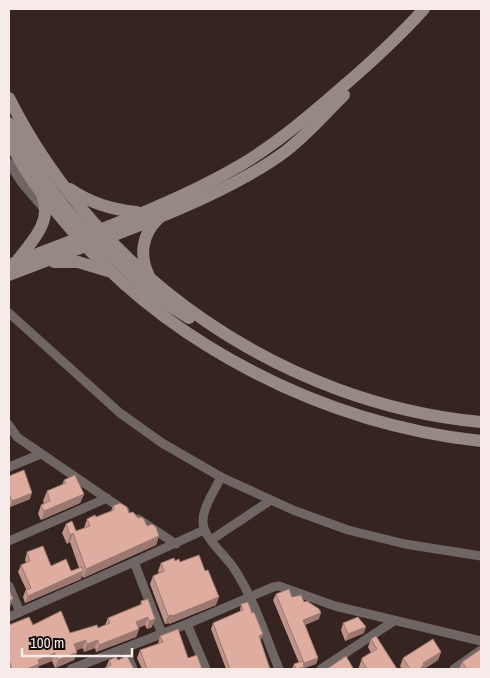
<svg xmlns="http://www.w3.org/2000/svg" width="490" height="678" font-family="'Archivo Narrow',sans-serif">
<style>
.lines{fill:none;stroke-linecap:round;stroke-linejoin:round}
.street{stroke:#6f6664;stroke-width:9}
.secondary{stroke:#968885;stroke-width:12}
.wall{fill:#c0948a}
.shaded-wall{fill:#9c7870}
.building{fill:#dfaca0;stroke:#9c7870}
</style>
<rect width="100%" height="100%" fill="#352420"/>
<g class="lines">
<g class="street">
<polyline points="9,163 22,183 45,210"/>
<polyline points="9,313 120,413 162,443 221,477 293,510 348,530 405,544 481,556"/>
<polyline points="9,425 17,437 125,511"/>
<polyline points="9,467 41,454"/>
<path d="M221,477C215,490 202,508 203,523C204,538 225,555 233,567C254,598 265,635 279,669"/>
<polyline points="138,519 176,544"/>
<polyline points="211,540 271,500"/>
<polyline points="9,541 107,498"/>
<polyline points="134,562 162,634"/>
<polyline points="9,586 20,612"/>
<polyline points="9,617 134,562 204,530"/>
<polyline points="187,624 206,669"/>
<polyline points="125,649 133,669"/>
<polyline points="71,669 187,624 273,587 279,586 335,606 481,641"/>
<polyline points="321,669 394,621"/>
<polyline points="454,669 481,650"/>
</g>
<g class="secondary">
<path d="M9,98C99,277 282,403 481,422"/>
<path d="M9,123C27,151 66,221 95,235"/>
<path d="M9,139C22,169 42,195 63,220C164,344 324,424 481,441"/>
<path d="M70,189C90,203 113,210 137,212"/>
<polyline points="90,240 106,251 157,298 189,318"/>
<path d="M17,261C31,242 52,223 43,198"/>
<polyline points="54,262 78,262 108,271"/>
<path d="M9,265C84,235 169,207 239,166C273,146 303,121 333,95C365,68 396,40 424,9"/>
<path d="M9,275C66,253 123,233 179,209C216,193 254,175 286,151C308,134 325,114 344,95"/>
<path d="M149,276C139,256 142,234 158,219"/>
</g>
</g>
<g class="wall">
<polygon points="9,476 30,499 10,507 9,505"/>
<polygon points="64,480 84,494 80,503 41,520 38,514 41,505 44,503 43,501 47,491 62,485"/>
<polygon points="113,506 138,518 159,536 156,545 83,578 82,575 81,579 25,603 23,597 26,589 18,572 21,565 26,563 25,560 27,552 51,566 71,571 79,568 70,542 67,544 62,533 66,524 76,531 84,528 87,519 96,517 111,511"/>
<polygon points="175,561 180,562 216,605 169,624 169,623 165,624 150,584 153,576 159,573 158,571 161,563"/>
<polygon points="276,594 292,597 304,602 319,619 305,625 318,658 316,664 304,668 303,669 292,669 294,664 299,663 273,600"/>
<polygon points="141,601 152,627 147,629 145,625 138,628 139,629 136,637 96,652 95,648 84,652 83,648 76,650 77,652 74,660 55,668 52,661 39,666 38,669 9,669 9,625 33,625 70,633 98,628 105,625 108,618 140,605"/>
<polygon points="241,604 252,613 263,634 260,640 270,669 226,669 211,629 213,623 240,611"/>
<polygon points="343,623 364,633 345,641 341,630"/>
<polygon points="160,636 202,669 142,669 137,658 140,650 158,644"/>
<polygon points="371,639 397,669 359,669 359,667 362,658 371,653 368,647"/>
<polygon points="441,652 438,660 424,669 402,669 400,666 403,658"/>
<polygon points="109,660 118,660 134,669 104,669 106,667"/>
<polygon points="462,662 481,669 459,669"/>
</g>
<g class="shaded-wall">
<polygon points="32,493 30,499 10,507 12,501"/>
<polygon points="84,494 80,503 41,520 44,511"/>
<polygon points="73,533 70,542 67,544 70,535"/>
<polygon points="159,536 156,545 83,578 86,569"/>
<polygon points="83,571 81,579 25,603 28,596"/>
<polygon points="219,597 216,605 169,624 172,616"/>
<polygon points="13,599 10,607 9,607 9,601"/>
<polygon points="321,613 319,619 301,626 303,620"/>
<polygon points="172,615 169,623 165,624 168,616"/>
<polygon points="148,617 145,625 133,630 136,622"/>
<polygon points="155,619 152,627 147,629 149,621"/>
<polygon points="366,627 364,633 345,641 348,634"/>
<polygon points="139,629 136,637 96,652 99,645"/>
<polygon points="263,634 261,640 257,642 259,636"/>
<polygon points="86,640 83,648 71,652 74,644"/>
<polygon points="98,640 95,648 84,652 87,644"/>
<polygon points="77,652 74,660 55,668 58,660"/>
<polygon points="441,652 438,660 424,669 420,669 423,663"/>
<polygon points="55,653 52,661 39,666 38,669 27,669 38,660"/>
<polygon points="318,658 316,664 304,668 303,669 297,669 304,663"/>
</g>
<g class="building">
<polygon points="24,470 32,493 12,501 9,493 9,476"/>
<polygon points="75,475 84,494 44,511 41,505 50,501 47,491 66,483 64,480"/>
<polygon points="120,503 127,507 129,513 133,512 138,518 141,517 144,519 147,526 152,524 156,527 159,536 86,569 73,533 70,535 66,524 72,521 76,531 90,526 87,519 95,515 96,517 114,510 113,506"/>
<polygon points="43,546 51,566 66,559 71,571 82,567 83,571 28,596 26,590 31,588 21,565 30,561 27,552"/>
<polygon points="199,555 205,571 208,570 219,597 172,616 172,615 168,616 153,576 164,571 161,563 174,558 175,561 179,559 180,562"/>
<polygon points="9,589 13,599 9,601"/>
<polygon points="289,589 292,597 301,595 304,602 307,601 319,609 321,613 303,620 318,658 304,663 276,594"/>
<polygon points="148,599 155,619 149,621 148,617 136,622 139,629 99,645 98,640 87,644 86,640 74,644 77,652 58,660 55,653 38,660 39,664 27,669 12,669 9,660 9,625 29,617 33,625 61,611 70,633 97,625 98,628 110,623 108,618 142,604 141,601"/>
<polygon points="248,602 252,613 254,612 263,634 259,636 270,669 230,669 213,623 243,610 241,604"/>
<polygon points="358,617 366,627 348,634 343,623"/>
<polygon points="178,629 188,658 197,655 202,669 147,669 140,650 163,642 160,636"/>
<polygon points="376,636 397,669 367,669 362,661 362,658 377,649 371,639"/>
<polygon points="433,639 441,652 423,663 424,665 421,667 422,669 410,669 403,658"/>
<polygon points="481,649 481,669 467,669 462,662"/>
<polygon points="127,656 134,669 105,669 105,668 111,665 109,660 116,657 118,660"/>
<polygon points="346,656 353,668 351,669 327,669"/>
<polygon points="303,661 304,667 296,669 294,664"/>
</g>
<rect width="490" height="678" fill="none" stroke="#f6ebe8" stroke-width="20"/>
<path d="M22 648v8h110v-8" fill="none" stroke="#f6ebe8" stroke-width="2.5"/>
<text x="30" y="648" font-size="15" fill="#f6ebe8" stroke="#17100e" stroke-width="4" paint-order="stroke">100 m</text>
</svg>
